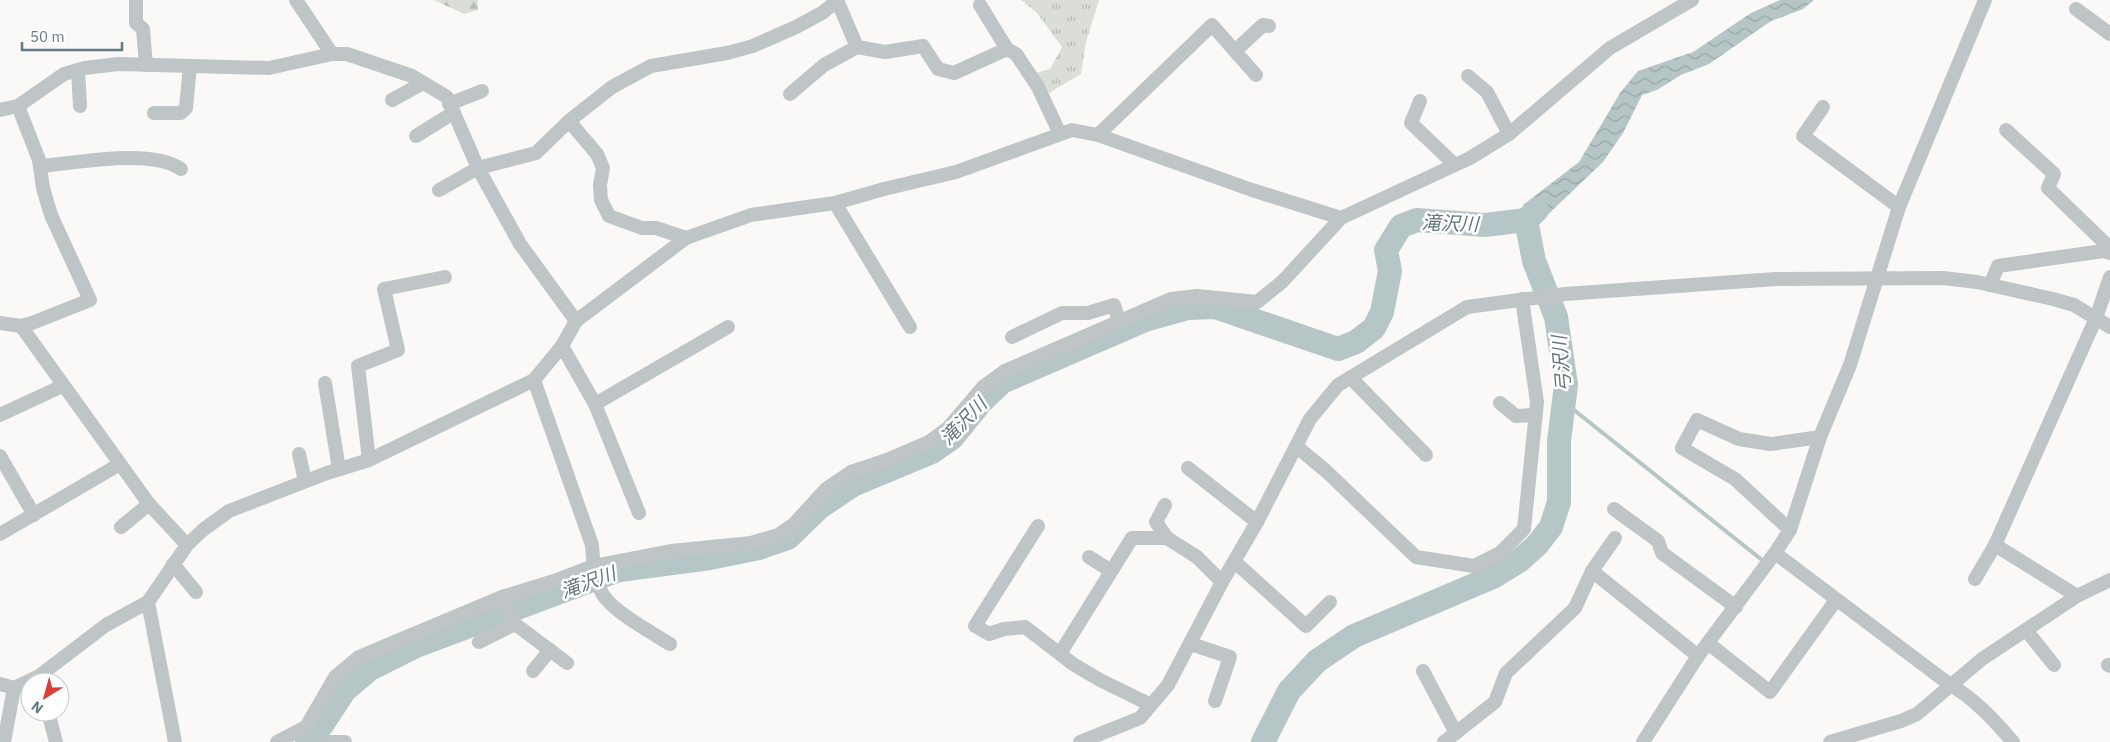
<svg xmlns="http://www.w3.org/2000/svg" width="2110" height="742" font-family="'IBM Plex Sans','Noto Sans JP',sans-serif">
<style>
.grass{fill:url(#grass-tufts)}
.forest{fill:url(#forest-firs)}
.water{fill:url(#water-waves)}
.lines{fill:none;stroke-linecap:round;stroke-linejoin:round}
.stream{stroke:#b6c6c6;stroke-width:4}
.river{stroke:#b6c6c6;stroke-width:24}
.minor{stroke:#bfc5c7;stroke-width:14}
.labels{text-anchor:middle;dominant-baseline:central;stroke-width:5;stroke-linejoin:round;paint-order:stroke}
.water-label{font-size:19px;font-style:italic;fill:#61787a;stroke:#fff}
</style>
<defs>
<pattern id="grass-tufts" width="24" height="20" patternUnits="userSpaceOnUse" patternTransform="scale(1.25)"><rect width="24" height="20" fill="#dbded7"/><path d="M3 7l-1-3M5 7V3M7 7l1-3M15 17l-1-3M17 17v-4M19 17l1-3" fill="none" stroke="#b5b9b4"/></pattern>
<pattern id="forest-firs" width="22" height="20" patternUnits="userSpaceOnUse" patternTransform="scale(1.25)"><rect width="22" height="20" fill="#dbded7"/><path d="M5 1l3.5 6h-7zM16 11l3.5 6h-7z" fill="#b5b9b4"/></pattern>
<pattern id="water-waves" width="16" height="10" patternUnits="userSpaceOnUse" patternTransform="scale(1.25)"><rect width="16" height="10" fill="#b6c6c6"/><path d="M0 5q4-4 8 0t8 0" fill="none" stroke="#98a6a6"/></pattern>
</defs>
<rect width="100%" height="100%" fill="#faf9f8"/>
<polygon class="grass" points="1021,0 1099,0 1086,42 1081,74 1049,93 1036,73 1050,69 1062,47 1037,13"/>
<polygon class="forest" points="434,0 478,0 478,10 464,14"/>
<polygon class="water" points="1780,0 1814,0 1803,9 1771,21 1709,64 1681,75 1657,90 1642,95 1623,133 1603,162 1539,223 1523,205 1579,162 1620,93 1638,71 1693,52 1751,13"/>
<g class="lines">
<polyline class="stream" points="1564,402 1762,560"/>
<g class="river">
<polyline points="307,742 322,725 345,690 370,669 416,646 619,570 710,558 759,548 788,538 820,507 853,485 932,452 952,438 982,401 1002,382 1145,320 1188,308 1215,307 1338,349 1356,342 1374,328 1382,312 1390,271 1386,250 1401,226 1417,220 1485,225 1526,220"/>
<polyline points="1263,742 1289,691 1317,661 1354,636 1493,577 1519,561 1537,545 1551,527 1559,502 1559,441 1566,385 1556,317 1534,261 1526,220 1537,210"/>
</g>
<g class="minor">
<polyline points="136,0 136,23 143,29 146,65"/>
<polyline points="296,0 332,54 347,54 412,76 447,97 478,168 520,244 576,321"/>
<polyline points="837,0 857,47 885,52 923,46 938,69 954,73 1007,49"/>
<polyline points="980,5 1007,49 1016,54 1038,87 1060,134"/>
<polyline points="2076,9 2110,34"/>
<polyline points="1235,51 1263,25 1269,26"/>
<polyline points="78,70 80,106"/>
<polyline points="1468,76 1487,92 1509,134"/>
<polyline points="790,94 824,65 857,47"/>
<polyline points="392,100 423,83"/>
<polyline points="1420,101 1411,123 1455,165"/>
<polyline points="449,104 482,91"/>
<polyline points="1823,107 1803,136 1899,207"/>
<polyline points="0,110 18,106 64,74 85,68 118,64 269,68 332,54"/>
<polyline points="154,113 181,113 186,108 190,66"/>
<polyline points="569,121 597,154 603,168 600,185 601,200 609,216 642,228 656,228 686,238"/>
<polyline points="2006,130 2054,174 2048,188 2110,248"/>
<polyline points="1098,135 1212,25 1256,75"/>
<polyline points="416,136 453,113"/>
<path d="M40,166C78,163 150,148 181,169"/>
<polyline points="439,190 478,168 536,153 569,121 612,87 651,66 727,53 753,46 796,27 822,13 837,1"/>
<polyline points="835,203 910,327"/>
<polyline points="1990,285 1998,266 2103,251 2110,253"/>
<polyline points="0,323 21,326 32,323 90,300 51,215 43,188 39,160 18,106"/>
<polyline points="21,326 149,504 187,545"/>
<polyline points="1012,337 1062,313 1088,313 1114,305 1119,321"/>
<polyline points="562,346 595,404 639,513"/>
<polyline points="1351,378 1426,455"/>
<path d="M534,380L592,545C593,562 595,580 603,595C614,612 652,633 670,644"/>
<polyline points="325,383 339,469"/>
<polyline points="1500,403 1516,416 1536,415"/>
<polyline points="595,404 728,327"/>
<polyline points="0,415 58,388"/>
<polyline points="1296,446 1326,471 1416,557 1474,566 1500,553 1524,529 1537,402 1522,299"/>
<polyline points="299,454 305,481"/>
<polyline points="0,456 34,515"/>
<polyline points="369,460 358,366 398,350 384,289 445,277"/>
<polyline points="1188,468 1257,522"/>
<polyline points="1165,505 1156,522 1167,538"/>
<polyline points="1614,509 1658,541 1662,553 1736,607"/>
<polyline points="1038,526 975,626 989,634 1004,629 1025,627 1073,664 1100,680 1151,705"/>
<polyline points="121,527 149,504"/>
<polyline points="1790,530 1735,479 1682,448 1697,420 1739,439 1771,444 1820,437"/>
<polyline points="0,534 120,464"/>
<polyline points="1995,545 2077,596"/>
<path d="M1775,553L1949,684C1975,699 1994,720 2013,742"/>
<polyline points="1089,557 1111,571"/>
<polyline points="1235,562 1306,626 1330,602"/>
<polyline points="173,564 196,592"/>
<polyline points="1592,571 1698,656"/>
<polyline points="1975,579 1995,545 2096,318 2110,277"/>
<polyline points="502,597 515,624 567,663"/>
<polyline points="148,602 175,742"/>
<polyline points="2026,630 2054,665"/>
<polyline points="479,642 515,624"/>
<polyline points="1708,643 1770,692 1836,600"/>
<polyline points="1191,644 1230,657 1215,701"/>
<polyline points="1061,652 1132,538 1167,538 1197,557 1222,582"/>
<polyline points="2108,665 2110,666"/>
<polyline points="533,671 550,650"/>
<polyline points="1423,671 1456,733"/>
<polyline points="0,684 14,688 39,676 106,625 148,602 187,545 204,529 229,511 327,473 369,460 534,380 562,346 576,321 686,238 751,215 835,203 884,189 956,172 1072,130 1098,135 1252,190 1341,218 1470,158 1509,134 1610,48 1692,0"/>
<polyline points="48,712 56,742"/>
<polyline points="4,742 14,688"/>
<polyline points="277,742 306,727 335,677 359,657 502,597 554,581 593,566 671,551 751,543 778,535 794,524 826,489 851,472 887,460 929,442 948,428 983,387 1005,371 1171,299 1197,296 1257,302 1282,282 1341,218"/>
<polyline points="328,742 345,742"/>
<polyline points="1080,742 1140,718 1168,685 1222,582 1257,522 1310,419 1338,385 1467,307 1565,294 1776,279 1943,278 1977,282 2053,299 2074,305 2110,327"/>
<polyline points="1444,742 1495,702 1506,673 1575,608 1592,571 1615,538"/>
<polyline points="1643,742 1698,656 1775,553 1790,530 1820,437 1850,365 1899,207 1985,0"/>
<polyline points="1830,742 1901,721 1917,714 1982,659 2077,596 2110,580"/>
</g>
</g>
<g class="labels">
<g class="water-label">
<text transform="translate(1450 223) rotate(2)">滝沢川</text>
<text transform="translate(1561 364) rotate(-95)">弓沢川</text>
<text transform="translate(963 421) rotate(-46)">滝沢川</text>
<text transform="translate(588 582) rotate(-20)">滝沢川</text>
</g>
</g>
<g transform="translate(45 697) rotate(217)"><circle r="24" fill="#ffffff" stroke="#c2cacd"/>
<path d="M0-4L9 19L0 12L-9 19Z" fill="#d93f38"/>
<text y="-8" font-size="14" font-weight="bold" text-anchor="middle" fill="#667a81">N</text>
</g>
<path d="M22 42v8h100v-8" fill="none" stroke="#667a81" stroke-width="2.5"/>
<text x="30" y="42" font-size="15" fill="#667a81" stroke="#ffffff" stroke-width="4" paint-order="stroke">50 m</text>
</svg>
